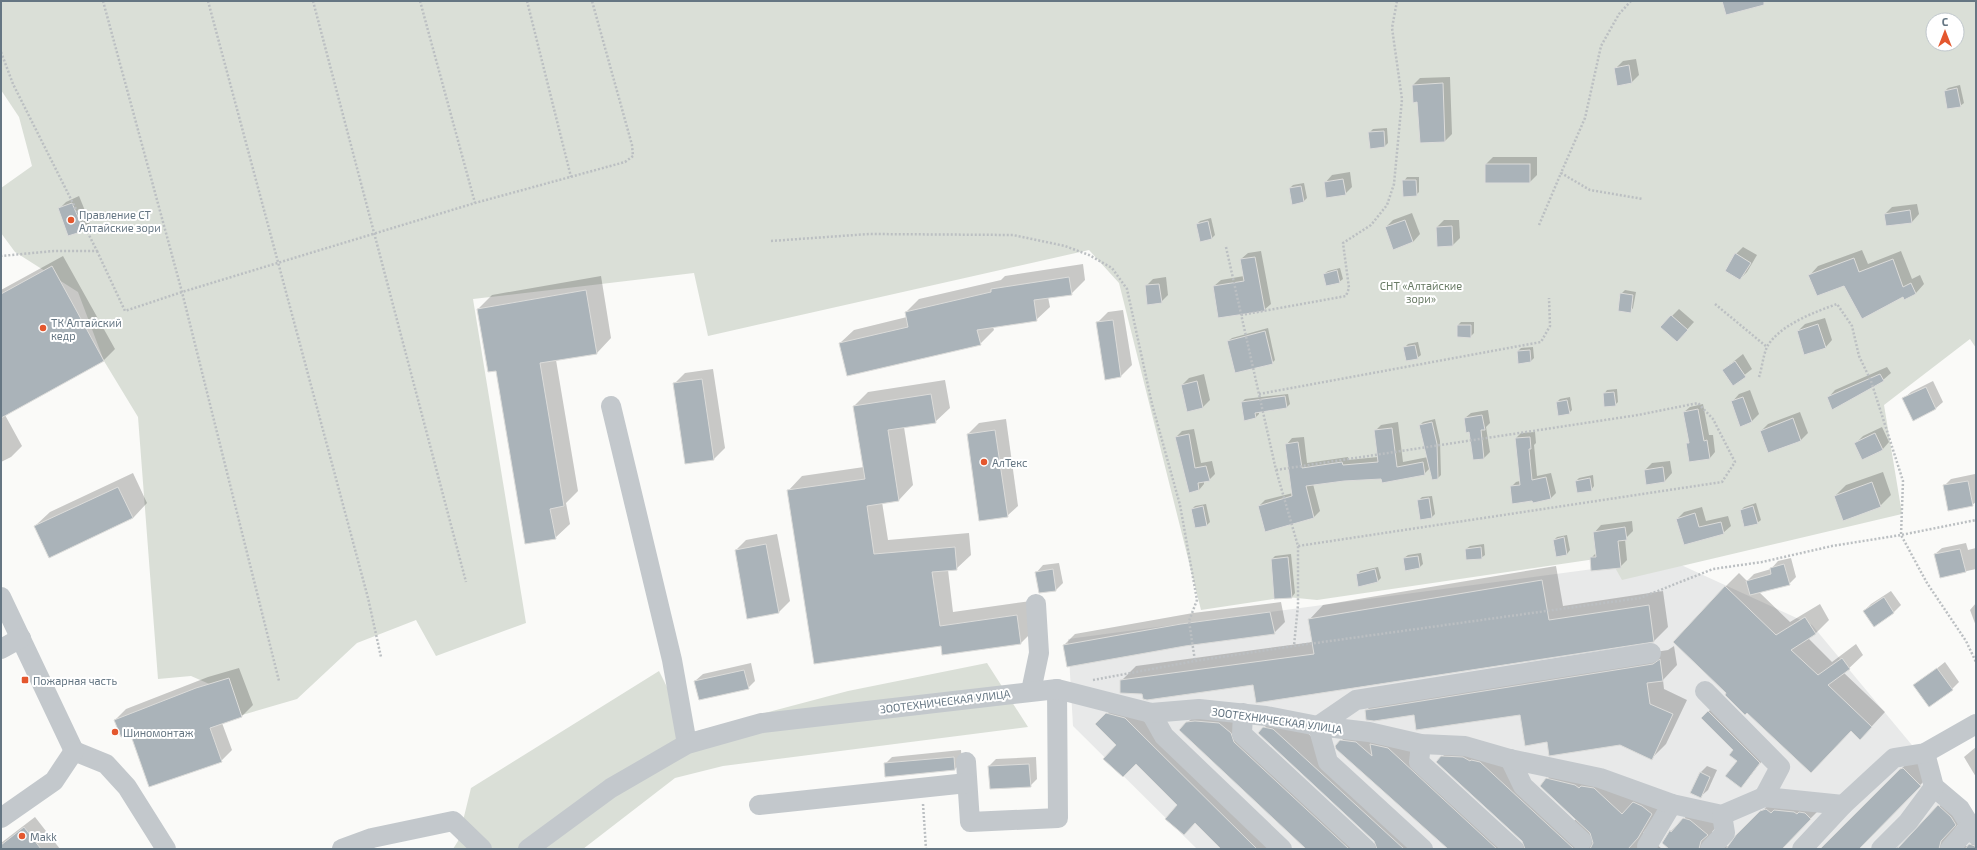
<svg xmlns="http://www.w3.org/2000/svg" width="1977" height="850" font-family="'Exo 2',sans-serif">
<style>
.built{fill:#e8e9e9}
.green{fill:#dadfd7;fill-rule:evenodd}
.shadow{fill:#0003}
.building{fill:#aab3b9;stroke:#dcdcda}
.lines{fill:none;stroke-linecap:round;stroke-linejoin:round}
.path{stroke:#bbbfc2;stroke-width:2.5;stroke-dasharray:2 2;stroke-linecap:butt}
.minor{stroke:#c3c8cc;stroke-width:20}
.poi-dot{fill:#e4572e;stroke:#fff;stroke-width:1.5}
.labels{text-anchor:middle;dominant-baseline:central;stroke-width:4;stroke-linejoin:round;paint-order:stroke}
.poi-label{font-size:11px;fill:#657683;stroke:#fff;text-anchor:start}
.park-label{font-size:11px;fill:#687a64;stroke:#fff}
.street-label{font-size:11px;fill:#657683;stroke:#fff}
</style>
<rect width="100%" height="100%" fill="#fafaf8"/>
<polygon class="built" points="1668,559 1812,625 1976,822 1976,849 1197,849 1073,726 1068,639"/>
<g class="green">
<path d="M1,1H1976V348L1970,339L1884,405L1902,514L1622,580L1609,557L1317,600L1287,597L1201,610L1119,283L1089,250L708,336L694,273L473,299L526,623L436,656L416,620L357,643L297,699L218,722L214,686L191,676L158,679L138,417L104,361L78,292L15,252L1,233V188L32,166L19,117L1,90ZM1933,20H1957V44H1933Z"/>
<polygon points="987,663 1028,727 723,766 675,778 583,849 453,849 458,841 471,788 659,671 690,733 848,691"/>
</g>
<g class="shadow">
<polygon points="1636,59 1639,75 1632,82 1616,68 1623,61"/>
<polygon points="1450,77 1452,134 1445,141 1421,142 1418,101 1413,85 1420,78"/>
<polygon points="1960,85 1964,103 1960,106 1945,91 1948,88"/>
<polygon points="1387,128 1388,143 1385,146 1369,133 1373,129"/>
<polygon points="1493,157 1537,157 1537,175 1530,182 1486,164"/>
<polygon points="1350,172 1352,187 1345,194 1325,183 1332,175"/>
<polygon points="1407,177 1419,177 1419,192 1416,195 1404,181"/>
<polygon points="1304,183 1307,198 1304,201 1290,188 1293,185"/>
<polygon points="79,196 90,223 83,230 59,209 66,202"/>
<polygon points="1917,204 1919,214 1912,222 1885,214 1892,207"/>
<polygon points="1412,213 1420,234 1413,242 1394,249 1386,227 1393,220"/>
<polygon points="1211,218 1215,235 1212,238 1201,240 1197,224 1200,221"/>
<polygon points="1444,220 1459,220 1460,238 1453,245 1437,227"/>
<polygon points="1743,247 1757,255 1747,272 1740,279 1736,254"/>
<polygon points="1862,250 1868,264 1901,251 1912,279 1920,275 1924,284 1916,293 1905,298 1903,296 1810,275 1818,266"/>
<polygon points="1261,251 1271,304 1264,310 1214,286 1221,280 1244,276 1241,259 1248,253"/>
<polygon points="63,256 115,349 104,360 5,415 22,446 11,457 1,462 1,290"/>
<polygon points="1083,264 1085,280 1071,294 1048,297 1050,307 1036,320 993,327 994,330 980,344 840,343 854,330 907,317 906,312 919,299 1001,280 1005,276"/>
<polygon points="1340,268 1343,279 1339,282 1324,274 1328,271"/>
<polygon points="601,276 611,338 597,353 556,360 578,491 566,503 570,524 555,538 497,370 478,309 492,295"/>
<polygon points="1166,277 1168,295 1161,302 1146,286 1153,279"/>
<polygon points="1625,290 1636,292 1633,308 1630,312 1621,294"/>
<polygon points="1679,309 1694,322 1684,333 1672,316"/>
<polygon points="1123,310 1132,365 1121,376 1097,323 1108,312"/>
<polygon points="1825,318 1832,340 1825,348 1798,331 1805,324"/>
<polygon points="1461,322 1474,322 1474,333 1470,337 1458,325"/>
<polygon points="1268,328 1275,360 1272,363 1228,341 1232,338"/>
<polygon points="1418,342 1421,355 1417,358 1404,348 1408,344"/>
<polygon points="1533,347 1534,358 1531,361 1518,351 1521,348"/>
<polygon points="1743,354 1752,369 1733,384 1723,370"/>
<polygon points="1887,367 1891,373 1883,380 1828,398 1835,390"/>
<polygon points="713,369 725,448 714,459 674,384 685,373"/>
<polygon points="1204,374 1210,400 1203,407 1187,411 1182,385 1189,378"/>
<polygon points="945,380 950,408 935,422 904,427 913,485 899,500 882,502 888,540 969,533 971,555 956,569 948,570 953,612 1031,601 1035,629 1021,643 942,645 788,491 802,476 864,467 854,406 868,392"/>
<polygon points="1933,381 1943,402 1935,409 1903,399 1911,392"/>
<polygon points="1617,389 1618,402 1615,405 1604,394 1607,390"/>
<polygon points="1750,390 1759,414 1752,421 1741,425 1732,402 1739,394"/>
<polygon points="1288,394 1290,404 1286,408 1259,411 1259,414 1256,417 1245,419 1242,402 1245,399"/>
<polygon points="1570,397 1572,410 1569,413 1559,415 1557,402 1560,399"/>
<polygon points="1703,404 1709,435 1713,435 1715,452 1710,458 1687,444 1690,442 1684,412 1690,407"/>
<polygon points="1488,410 1490,423 1486,427 1490,452 1484,458 1465,418 1471,413"/>
<polygon points="1800,412 1808,433 1801,440 1769,452 1761,431 1768,424"/>
<polygon points="1006,419 1018,506 1007,516 968,434 979,423"/>
<polygon points="1435,419 1440,441 1441,475 1438,478 1430,468 1424,474 1344,480 1313,484 1320,511 1314,517 1259,506 1265,500 1293,493 1287,444 1292,438 1304,437 1307,463 1348,457 1348,460 1378,457 1375,431 1381,425 1398,422 1403,462 1428,457 1420,425 1423,422"/>
<polygon points="1882,427 1889,442 1882,450 1856,443 1863,436"/>
<polygon points="1194,429 1201,463 1212,461 1215,474 1209,480 1204,481 1204,484 1199,490 1176,437 1182,431"/>
<polygon points="1535,432 1536,443 1534,445 1537,476 1551,473 1556,493 1551,498 1533,502 1533,500 1511,487 1516,482 1520,481 1516,438 1521,433"/>
<polygon points="1670,461 1672,473 1665,481 1647,484 1645,470 1652,463"/>
<polygon points="1883,472 1891,495 1880,506 1835,496 1846,485"/>
<polygon points="133,473 147,503 133,518 35,526 50,512"/>
<polygon points="1975,474 1976,502 1972,505 1944,486 1951,479"/>
<polygon points="1593,475 1594,486 1591,490 1576,481 1579,478"/>
<polygon points="1432,496 1435,514 1432,517 1419,500 1422,497"/>
<polygon points="1756,503 1761,520 1757,523 1741,510 1744,507"/>
<polygon points="1206,504 1210,522 1207,525 1192,509 1195,506"/>
<polygon points="1702,507 1706,521 1728,516 1731,526 1723,533 1684,544 1677,519 1684,512"/>
<polygon points="1632,521 1633,531 1625,539 1627,560 1620,567 1591,558 1597,552 1594,533 1601,525"/>
<polygon points="777,534 790,601 779,612 736,550 746,540"/>
<polygon points="1567,535 1570,550 1567,554 1554,540 1557,537"/>
<polygon points="1966,543 1968,550 1976,548 1976,569 1940,577 1935,554 1942,548"/>
<polygon points="1484,544 1485,555 1481,558 1466,549 1470,546"/>
<polygon points="1421,553 1423,564 1420,567 1404,558 1408,555"/>
<polygon points="1291,554 1295,593 1292,597 1272,559 1275,556"/>
<polygon points="1791,558 1796,577 1789,584 1759,592 1790,622 1820,604 1829,620 1815,634 1808,638 1832,662 1856,644 1863,655 1844,673 1885,712 1860,739 1725,587 1739,573 1747,581 1754,574 1771,569 1778,561"/>
<polygon points="1059,563 1063,583 1056,590 1039,592 1036,573 1043,565"/>
<polygon points="1556,566 1563,606 1663,591 1668,627 1654,641 1257,702 1254,684 1143,693 1121,681 1136,666 1313,642 1309,620 1323,605"/>
<polygon points="1378,567 1381,578 1378,581 1359,585 1357,575 1360,571"/>
<polygon points="1891,591 1901,605 1894,612 1874,625 1864,611 1871,604"/>
<polygon points="1281,602 1285,622 1274,633 1185,645 1067,666 1064,645 1075,634 1193,613"/>
<polygon points="1976,603 1976,626 1970,610"/>
<polygon points="1674,646 1677,665 1663,680 1664,689 1687,700 1666,744 1651,759 1621,744 1548,741 1521,714 1415,714 1366,711 1380,696 1668,650"/>
<polygon points="1945,662 1959,682 1952,689 1915,686"/>
<polygon points="751,663 755,681 748,688 695,681 703,674"/>
<polygon points="239,668 253,705 242,716 222,723 232,750 221,761 131,732 115,720 126,709 208,677"/>
<polygon points="1121,700 1286,849 1223,849 1196,822 1184,834 1179,805 1097,724"/>
<polygon points="1716,704 1766,756 1741,787 1738,761 1734,750 1702,718"/>
<polygon points="1202,708 1248,728 1373,843 1379,846 1375,840 1264,728 1278,713 1288,715 1434,849 1307,849 1180,730"/>
<polygon points="1356,726 1385,730 1524,845 1523,840 1442,757 1457,742 1478,743 1574,821 1576,819 1547,779 1562,765 1666,800 1643,833 1662,849 1449,849 1341,741"/>
<polygon points="1976,747 1976,777 1964,757"/>
<polygon points="961,750 962,762 955,769 885,764 892,757"/>
<polygon points="1915,755 1934,771 1857,849 1822,849"/>
<polygon points="1036,757 1037,779 1030,786 989,766 996,759"/>
<polygon points="1707,766 1717,770 1708,790 1700,797 1700,773"/>
<polygon points="1953,792 1970,809 1953,831 1962,846 1969,846 1976,839 1976,849 1895,849 1903,844"/>
<polygon points="1775,798 1824,805 1780,849 1700,849 1698,842 1699,849 1671,849 1664,843 1671,831 1698,805 1721,821 1712,832 1715,843 1722,847 1728,846"/>
<polygon points="35,817 60,849 1,849 1,843"/>
</g>
<g class="building">
<polygon points="1722,1 1764,1 1764,5 1726,15"/>
<polygon points="1629,65 1632,83 1617,86 1614,68"/>
<polygon points="1443,83 1445,142 1420,143 1417,102 1413,103 1412,85"/>
<polygon points="1957,88 1961,107 1947,109 1944,91"/>
<polygon points="1384,131 1385,147 1370,149 1368,132"/>
<rect x="1485" y="164" width="45" height="19"/>
<polygon points="1343,179 1346,195 1326,198 1324,182"/>
<polygon points="1402,180 1416,180 1417,196 1403,197"/>
<polygon points="1301,186 1304,202 1292,205 1289,188"/>
<polygon points="72,203 84,231 68,236 58,208"/>
<polygon points="1910,210 1912,223 1886,226 1884,214"/>
<polygon points="1405,220 1413,242 1393,250 1385,227"/>
<polygon points="1208,221 1212,239 1200,242 1196,224"/>
<polygon points="1452,226 1453,246 1437,247 1436,227"/>
<polygon points="1735,253 1751,263 1740,280 1725,271"/>
<polygon points="1255,257 1265,311 1218,318 1213,286 1244,281 1240,259"/>
<polygon points="1854,258 1859,272 1893,259 1903,287 1911,283 1916,294 1904,300 1903,297 1862,319 1844,286 1817,296 1808,275"/>
<polygon points="52,266 104,361 1,418 1,294"/>
<polygon points="1337,270 1340,283 1326,286 1323,274"/>
<polygon points="1069,277 1072,295 1034,300 1037,321 977,330 981,345 847,376 839,343 908,327 905,312 991,292 991,289"/>
<polygon points="1159,284 1162,303 1147,305 1145,285"/>
<polygon points="586,290 597,354 540,363 564,506 550,509 556,539 525,544 496,371 488,372 477,309"/>
<polygon points="1620,293 1633,295 1631,313 1618,311"/>
<polygon points="1671,315 1688,330 1677,342 1660,327"/>
<polygon points="1113,320 1121,377 1105,380 1096,322"/>
<polygon points="1818,324 1826,348 1804,355 1797,331"/>
<polygon points="1457,325 1471,325 1471,338 1457,337"/>
<polygon points="1265,331 1273,364 1235,373 1227,341"/>
<polygon points="1415,345 1418,359 1406,361 1403,347"/>
<polygon points="1530,350 1531,362 1518,364 1517,351"/>
<polygon points="1735,361 1746,377 1733,386 1722,370"/>
<polygon points="1880,374 1884,381 1832,410 1827,397"/>
<polygon points="702,379 714,460 685,464 673,383"/>
<polygon points="1197,381 1203,408 1187,412 1181,385"/>
<polygon points="1926,387 1936,409 1913,421 1902,398"/>
<polygon points="1614,392 1616,406 1604,407 1603,393"/>
<polygon points="931,394 936,423 888,430 899,501 867,506 874,554 955,547 957,570 932,572 940,626 1017,615 1021,644 942,655 941,646 814,664 787,490 865,479 853,406"/>
<polygon points="1285,396 1287,408 1255,413 1256,418 1244,421 1241,402"/>
<polygon points="1743,397 1752,422 1740,427 1731,401"/>
<polygon points="1567,400 1570,414 1558,416 1556,402"/>
<polygon points="1698,409 1704,441 1707,440 1710,459 1689,462 1686,443 1689,443 1683,412"/>
<polygon points="1482,415 1485,430 1481,430 1484,459 1473,460 1469,432 1466,433 1464,418"/>
<polygon points="1793,418 1801,441 1768,453 1760,431"/>
<polygon points="1432,422 1437,444 1438,479 1432,480 1419,425"/>
<polygon points="1392,428 1397,467 1423,462 1425,475 1382,483 1381,479 1344,481 1306,486 1314,518 1265,532 1258,506 1292,496 1285,444 1298,442 1302,468 1342,462 1343,465 1378,462 1374,430"/>
<polygon points="995,430 1008,517 979,521 967,434"/>
<polygon points="1875,433 1883,450 1862,460 1854,443"/>
<polygon points="1189,434 1195,468 1206,466 1210,481 1198,483 1199,490 1189,493 1175,437"/>
<polygon points="1530,437 1531,449 1529,449 1532,480 1546,477 1551,499 1533,503 1532,501 1512,504 1510,486 1520,485 1515,438"/>
<polygon points="1663,467 1665,482 1646,485 1644,470"/>
<polygon points="1590,478 1592,491 1577,493 1575,481"/>
<polygon points="1968,481 1973,506 1948,511 1943,485"/>
<polygon points="1872,482 1881,507 1843,521 1834,496"/>
<polygon points="118,487 133,518 49,558 34,526"/>
<polygon points="1429,498 1432,518 1420,520 1417,500"/>
<polygon points="1203,506 1207,526 1195,528 1191,509"/>
<polygon points="1753,506 1758,524 1744,527 1740,510"/>
<polygon points="1695,513 1699,527 1721,522 1724,534 1684,545 1676,519"/>
<polygon points="1625,527 1627,540 1618,541 1621,568 1591,571 1590,557 1596,557 1593,532"/>
<polygon points="1564,537 1567,555 1556,557 1553,540"/>
<polygon points="766,544 779,613 747,619 735,550"/>
<polygon points="1481,547 1482,559 1466,560 1465,549"/>
<polygon points="1960,549 1966,572 1940,578 1934,554"/>
<polygon points="1418,556 1420,568 1405,571 1403,558"/>
<polygon points="1288,557 1292,598 1274,599 1271,559"/>
<polygon points="1784,564 1790,585 1750,595 1746,581 1771,574 1770,568"/>
<polygon points="1053,569 1056,591 1039,593 1035,572"/>
<polygon points="1375,569 1378,582 1358,587 1356,574"/>
<polygon points="1542,580 1549,620 1649,605 1654,642 1256,703 1253,685 1147,700 1143,699 1142,694 1120,693 1120,680 1314,654 1308,619"/>
<polygon points="1725,586 1776,635 1805,617 1816,634 1791,650 1818,675 1842,658 1850,669 1828,685 1872,727 1860,740 1851,731 1811,773 1747,713 1745,715 1725,695 1726,693 1673,642"/>
<polygon points="1884,597 1894,613 1874,627 1863,611"/>
<polygon points="1270,612 1275,634 1185,646 1067,667 1063,645 1181,624"/>
<polygon points="1660,659 1663,681 1647,683 1650,704 1673,714 1652,760 1620,745 1549,756 1547,742 1525,746 1520,715 1416,730 1414,715 1374,721 1366,720 1365,710 1653,664"/>
<polygon points="1937,668 1953,690 1929,707 1913,685"/>
<polygon points="744,670 749,689 699,700 694,681"/>
<polygon points="229,678 242,717 210,728 222,762 149,787 130,733 121,737 114,720 196,688"/>
<polygon points="1708,711 1760,763 1741,788 1725,776 1737,761 1729,755 1733,750 1701,718"/>
<polygon points="1106,713 1125,718 1257,849 1221,849 1195,823 1184,835 1165,819 1177,805 1136,764 1123,777 1103,759 1116,745 1095,724"/>
<polygon points="1195,721 1219,723 1231,733 1234,742 1349,849 1306,849 1179,730 1186,722"/>
<polygon points="1263,727 1273,729 1404,849 1377,849 1374,841 1258,733"/>
<polygon points="1340,740 1356,742 1372,756 1370,744 1388,748 1497,849 1448,849 1336,749 1335,746"/>
<polygon points="1441,756 1463,757 1470,761 1471,760 1480,762 1574,849 1525,849 1522,841 1436,762"/>
<polygon points="954,757 955,770 885,777 884,763"/>
<polygon points="1029,764 1031,787 990,789 988,766"/>
<polygon points="1903,768 1921,786 1859,849 1820,849 1900,769"/>
<polygon points="1700,772 1710,777 1701,798 1690,793"/>
<polygon points="1546,778 1575,785 1579,788 1581,786 1594,788 1622,814 1633,802 1642,806 1652,814 1638,838 1628,849 1590,849 1593,843 1590,833 1540,786"/>
<polygon points="1938,805 1951,817 1956,825 1941,841 1939,849 1897,849"/>
<polygon points="1766,809 1771,813 1774,810 1794,812 1797,814 1799,812 1805,813 1811,819 1782,849 1726,849 1736,835 1760,811"/>
<polygon points="1683,818 1690,820 1708,835 1701,841 1699,849 1669,849 1662,843 1670,830 1671,832"/>
<polygon points="24,827 41,849 1,849 1,845"/>
<polygon points="1969,844 1975,846 1976,849 1965,849"/>
</g>
<g class="lines">
<g class="path">
<polyline points="103,1 182,292 279,681"/>
<polyline points="208,1 368,598 381,657"/>
<polyline points="313,1 466,582"/>
<polyline points="420,1 475,203"/>
<polyline points="527,1 571,177"/>
<polyline points="1631,1 1619,14 1601,46 1585,118 1561,173 1590,190 1643,199"/>
<polyline points="1,52 13,84 97,251 54,251 1,256"/>
<polyline points="1539,225 1561,173"/>
<polyline points="771,241 869,234 1013,235 1065,246 1089,255 1112,268 1127,289 1152,404 1180,505 1197,600 1189,621 1195,661"/>
<polyline points="1226,247 1276,470 1298,546 1298,605 1294,646"/>
<polyline points="97,251 125,311 182,292 475,203 625,162 633,156 632,145 592,1"/>
<polyline points="1715,304 1767,347"/>
<polyline points="1241,315 1346,296 1349,288 1343,243 1371,225 1387,205 1394,184 1402,99 1392,28 1397,1"/>
<path d="M1759,377C1762,368 1763,356 1767,347C1779,325 1815,312 1837,304L1852,326L1859,356L1871,381L1903,481L1901,535L1927,583L1966,641L1976,662"/>
<polyline points="1259,394 1541,342 1550,326 1549,298"/>
<polyline points="1276,470 1638,415 1698,403 1713,419 1735,462 1722,482 1298,546"/>
<polyline points="1093,680 1195,661 1294,646 1640,598 1713,569 1762,562 1832,546 1901,535 1976,520"/>
<polyline points="923,804 926,849"/>
</g>
<g class="minor">
<polyline points="611,406 672,660 687,744"/>
<polyline points="1,597 74,751"/>
<polyline points="1,649 21,638"/>
<polyline points="1031,691 1039,653 1036,604"/>
<polyline points="1705,691 1780,767 1764,797"/>
<polyline points="1151,713 1164,736 1282,849"/>
<polyline points="1243,713 1242,734 1366,849"/>
<polyline points="1421,744 1419,762 1514,849"/>
<polyline points="74,751 106,764 127,787 166,849"/>
<polyline points="1925,753 1934,787 1960,809 1976,835"/>
<polyline points="1510,759 1523,786 1582,841"/>
<polyline points="966,762 970,822 1058,818 1057,689"/>
<polyline points="759,805 967,783"/>
<polyline points="1,818 54,781 74,751"/>
<polyline points="1647,846 1672,804"/>
<polyline points="342,849 372,838 453,821 482,849"/>
<polyline points="528,849 611,788 687,744 762,723 1057,689 1151,713 1199,709 1266,716 1318,726 1369,732 1421,744 1465,746 1510,759 1600,778 1672,804 1722,815 1764,797 1843,805 1894,758 1925,753 1976,724"/>
<polyline points="1423,849 1328,762 1318,726 1356,700 1651,653"/>
<polyline points="1710,849 1725,833 1722,815"/>
<polyline points="1802,849 1843,805"/>
<polyline points="1881,849 1908,822 1934,787"/>
<polyline points="1950,849 1970,826"/>
</g>
</g>
<g class="poi-dot">
<circle cx="71" cy="220" r="4"/>
<circle cx="43" cy="328" r="4"/>
<circle cx="984" cy="462" r="4"/>
<rect x="21" y="676" width="8" height="8" rx="2"/>
<circle cx="115" cy="732" r="4"/>
<circle cx="22" cy="836" r="4"/>
</g>
<g class="labels">
<g class="poi-label">
<text x="79" y="214">Правление СТ<tspan x="79" dy="13">Алтайские зори</tspan></text>
<text x="51" y="322">ТК Алтайский<tspan x="51" dy="13">кедр</tspan></text>
<text x="992" y="462">АлТекс</text>
<text x="33" y="680">Пожарная часть</text>
<text x="123" y="732">Шиномонтаж</text>
<text x="30" y="836">Makk</text>
</g>
<g class="park-label">
<text x="1421" y="285">СНТ «Алтайские<tspan x="1421" dy="13">зори»</tspan></text>
</g>
<g class="street-label">
<text transform="translate(945 701) rotate(-7)">ЗООТЕХНИЧЕСКАЯ УЛИЦА</text>
<text transform="translate(1277 720) rotate(8)">ЗООТЕХНИЧЕСКАЯ УЛИЦА</text>
</g>
</g>
<rect width="1977" height="850" fill="none" stroke="#657683" stroke-width="4"/>
<g transform="translate(1945 32)"><circle r="19" fill="#ffffff" stroke="#c1c8cd"/>
<path d="M0-3L7 15L0 10L-7 15Z" fill="#e4572e"/>
<text y="-6" font-size="11" font-weight="bold" text-anchor="middle" fill="#657683">С</text>
</g>
</svg>
